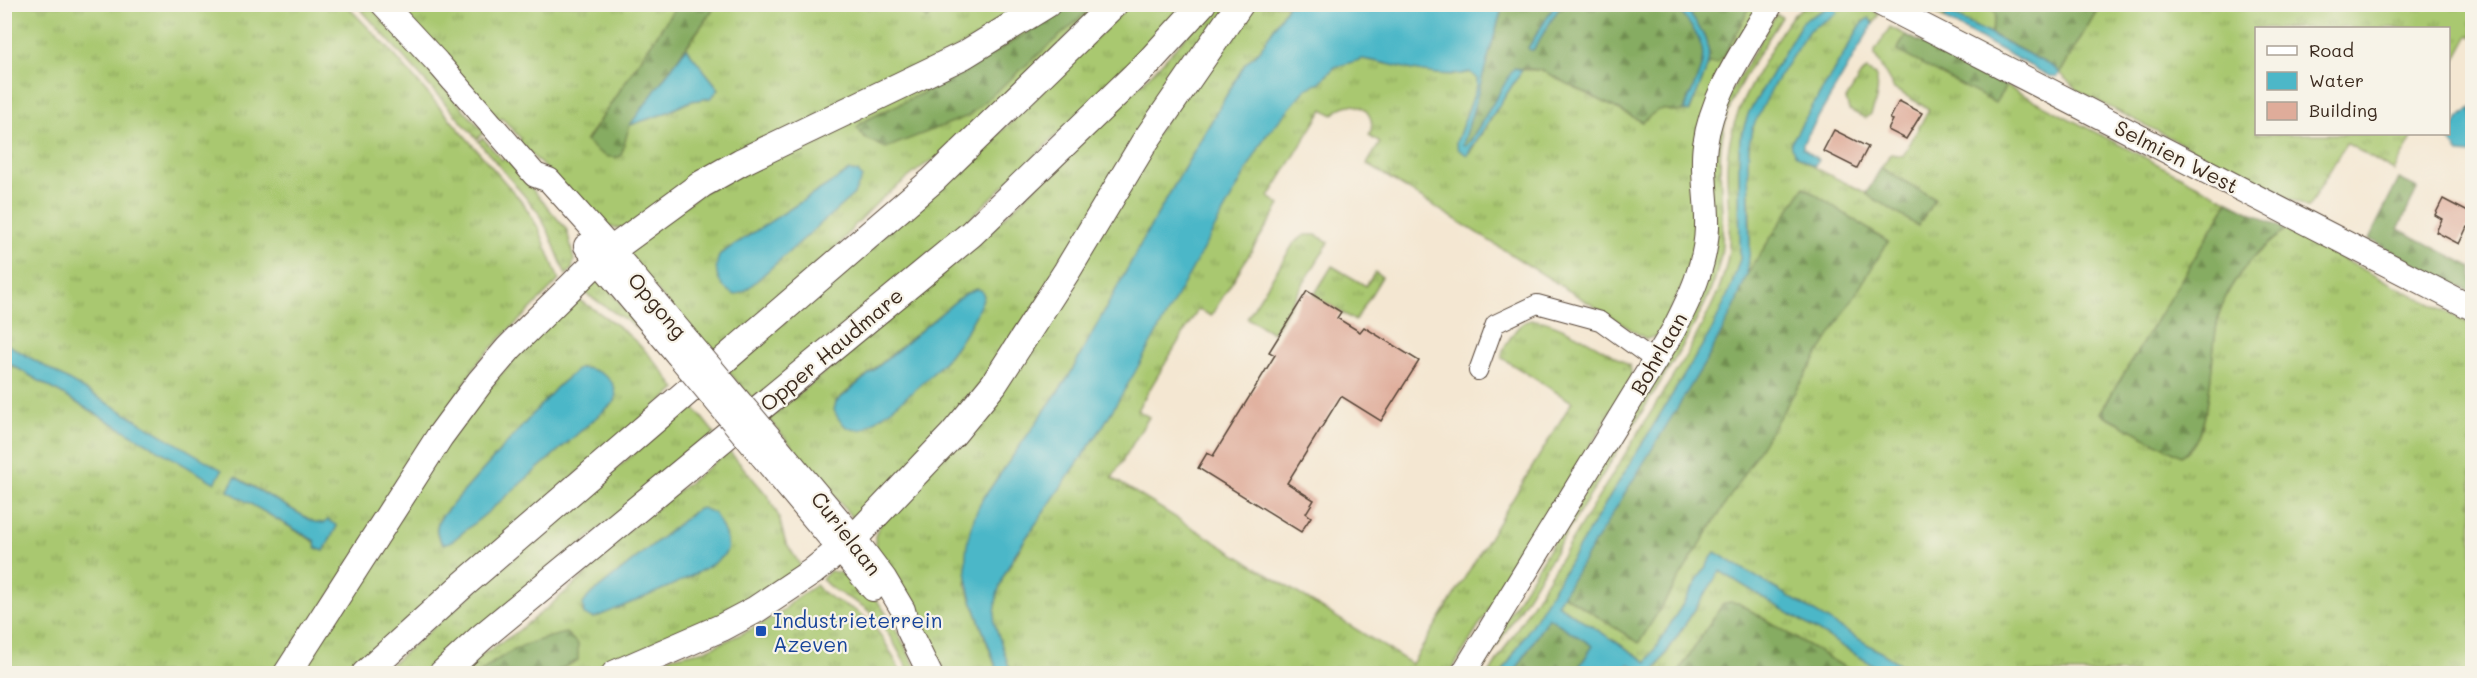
<svg xmlns="http://www.w3.org/2000/svg" width="2477" height="678" font-family="Mali,sans-serif">
<style>
.grass{fill:url(#grass-tufts);stroke:#727947;stroke-width:1.5;fill-rule:evenodd}
.forest{fill:url(#forest-firs);stroke:#606b40;stroke-width:1.5}
.water{fill:#4cb7c8;stroke:#447073;stroke-width:1.5}
.building{fill:#dfac9a}
.lines{fill:none;stroke-linecap:round;stroke-linejoin:round}
.minor-casing{stroke:#574639;stroke-width:20}
.major-casing{stroke:#574639;stroke-width:26}
.highway-casing{stroke:#574639;stroke-width:29}
.minor{stroke:#fff;stroke-width:18}
.major{stroke:#fff;stroke-width:24}
.highway{stroke:#fff;stroke-width:27}
.major-bridge-casing{stroke:#574639;stroke-width:26;stroke-linecap:butt}
.major-bridge{stroke:#fff;stroke-width:24}
.transit-dot{fill:#1a4fb4;stroke:#f7f3e8;stroke-width:2}
.labels{text-anchor:middle;dominant-baseline:central;stroke-width:4.5;stroke-linejoin:round;paint-order:stroke}
.street-label{font-size:21px;fill:#3b2a1e;stroke:#f7f3e8}
.transit-label{font-size:21px;fill:#164399;stroke:#f7f3e8;text-anchor:start}
</style>
<defs>
<pattern id="grass-tufts" width="24" height="20" patternUnits="userSpaceOnUse" patternTransform="scale(1.5)"><rect width="24" height="20" fill="#a9c870"/><path d="M3 7l-1-3M5 7V3M7 7l1-3M15 17l-1-3M17 17v-4M19 17l1-3" fill="none" stroke="#8ba35b"/></pattern>
<pattern id="forest-firs" width="22" height="20" patternUnits="userSpaceOnUse" patternTransform="scale(1.5)"><rect width="22" height="20" fill="#86ac62"/><path d="M5 1l3.5 6h-7zM16 11l3.5 6h-7z" fill="#6f8c50"/></pattern>
</defs>
<rect width="100%" height="100%" fill="#f7f3e8"/>
<filter id="ink" filterUnits="userSpaceOnUse"><feTurbulence type="fractalNoise" baseFrequency=".0167" numOctaves="2"/><feDisplacementMap in="SourceGraphic" scale="12" xChannelSelector="R" yChannelSelector="G"/><feConvolveMatrix kernelMatrix="1 2 1 2 8 2 1 2 1" color-interpolation-filters="sRGB"/></filter>
<filter id="wash" filterUnits="userSpaceOnUse"><feTurbulence type="fractalNoise" baseFrequency=".008" numOctaves="4" result="noise"/><feDisplacementMap in="SourceGraphic" scale="24" xChannelSelector="R" yChannelSelector="G"/><feGaussianBlur stdDeviation="1.35" result="paint"/><feColorMatrix in="noise" values="0 0 0 0 0 0 0 0 0 0 0 0 0 0 0 0 0 1.4 0 .05"/><feComposite in="paint" operator="in"/></filter>
<g filter="url(#wash)">
<rect width="100%" height="100%" fill="#f4e7d2"/>
<g class="grass">
<polygon points="1991,4 1996,15 1991,34 1947,13 1945,16 1946,20 1937,14 1940,5"/>
<path d="M4,5H346L389,49L523,203L539,229L559,280C533,308 505,333 479,361L281,673H5V361L164,453L5,343ZM236,477L314,522L337,526L324,551L316,548L315,542L229,491Z"/>
<polygon points="357,5 369,5 484,132 477,139"/>
<polygon points="392,5 677,5 586,140 663,114 691,101 711,98 719,89 686,48 716,5 910,5 928,19 939,5 1037,5 626,227 615,228 600,224 519,142 521,139 502,118 498,120"/>
<path d="M1057,5H1071L958,76L862,122L857,128L1087,13L1085,5H1099L956,146L923,166L880,200L855,225L830,256L715,355L630,261L628,247L705,191ZM849,171L854,194L803,239L720,254Z"/>
<polygon points="1129,5 1188,5 1139,56 963,225 754,401 728,371 1013,121"/>
<path d="M1215,5H1233L989,381L855,521L769,419L980,241L1154,71ZM976,289L981,290L984,296C961,356 926,380 878,419L836,401L963,295Z"/>
<polygon points="1247,5 1288,5 1260,50 1245,64 1226,96 1149,229 1069,376 982,500 966,585 998,673 937,673 876,552 875,536 878,528"/>
<path d="M1751,5H1763L1726,65L1691,268L1658,336L1646,339L1367,164L1380,143L1369,136C1381,111 1350,93 1333,115L1323,109L1269,197L1280,205L1211,316L1198,309L1137,410L1149,417L1112,478L1412,664L1572,402L1502,358C1501,350 1507,343 1511,337C1516,329 1522,321 1532,320C1554,318 1611,354 1630,366L1632,378L1450,673L1011,674L994,622L997,595L1003,577L1027,536L1103,426L1265,137L1280,117L1306,89L1319,83L1335,67L1351,61L1363,59L1437,74L1455,75L1470,72L1474,74L1477,79V86L1456,143L1470,152L1522,70H1541L1643,122L1657,109L1690,111L1708,63L1717,62L1723,57Z"/>
<path d="M1807,5H1862L1879,14L1873,24L1872,21L1865,20L1862,23L1792,141L1791,147C1802,166 1845,181 1866,193C1883,204 1901,215 1918,226L1935,199L1881,168L1891,154L1903,156L1929,109L1894,89L1875,56V51L1890,27L1906,35L1897,50L1995,102L2006,86L2229,201L2100,413L2181,456C2217,437 2208,346 2220,311C2232,276 2256,251 2286,230L2472,325V673H1915L1715,552L1647,662L1557,604L1562,594L1639,642L1804,188L1747,274C1749,255 1751,237 1750,218C1750,194 1745,168 1749,144C1755,102 1787,64 1809,29L1817,23L1834,16L1829,7L1803,21L1749,112L1740,139L1739,157L1740,259L1731,287L1713,328L1502,673L1489,674L1687,354C1703,322 1722,292 1728,257C1732,228 1727,199 1727,170C1727,125 1746,92 1768,55C1779,36 1788,15 1807,5Z"/>
<polygon points="2100,5 2472,5 2472,37 2469,35 2449,72 2448,28 2256,28 2256,134 2414,134 2394,171 2346,143 2308,208 2078,91 2060,73"/>
<path d="M1776,14L1782,17C1761,52 1733,87 1724,127C1715,166 1725,206 1722,246C1719,282 1699,316 1682,347L1480,673L1472,674L1677,341L1712,173L1723,105Z"/>
<path d="M1867,70L1875,75C1881,87 1876,102 1871,114L1865,118L1849,110L1846,99L1862,73Z"/>
<polygon points="483,138 502,160 506,158 567,230 574,260 572,269 566,275 549,233 538,212 478,141"/>
<polygon points="1305,235 1316,235 1329,242 1273,333 1247,318 1294,243"/>
<polygon points="1332,266 1366,286 1375,272 1382,277 1355,321 1314,295"/>
<polygon points="597,276 649,337 626,320 580,290"/>
<path d="M570,295C617,322 645,344 676,389L428,601L350,673L293,674L445,438ZM579,368C595,368 619,381 615,401L488,512L452,541L443,544C434,534 435,526 442,516L557,387Z"/>
<polygon points="691,404 715,434 479,628 428,673 380,674"/>
<path d="M729,451L767,495L779,517L785,541L802,568L750,604L603,673H553L578,660H496L480,673L459,674L478,657L513,635L547,608L591,570L615,541ZM696,510L704,568L687,578L594,618L582,611L588,597Z"/>
<path d="M830,571C875,576 900,638 919,673H910C898,650 886,624 865,608C851,597 834,594 822,579Z"/>
<polygon points="1720,571 1886,673 1854,673 1738,603 1722,605 1678,673 1653,674"/>
<path d="M816,585C827,600 844,603 859,613C879,626 891,653 901,673L631,674L672,657L706,650L752,629L781,613L794,600Z"/>
</g>
<g class="forest">
<path d="M1561,4L1675,5C1714,54 1707,54 1684,110C1664,118 1669,97 1643,122L1541,70L1515,68L1471,140L1466,146L1463,145L1503,5H1555L1528,48L1533,50Z"/>
<path d="M677,5H716L629,127L621,156C605,161 597,151 586,141Z"/>
<polygon points="910,5 939,5 928,19"/>
<polygon points="1071,5 1085,5 1087,12 968,116 886,148 866,139 857,128 862,122 958,76"/>
<path d="M1683,5H1751L1723,57L1717,63H1708C1713,40 1695,22 1683,5Z"/>
<polygon points="1991,5 2100,5 2060,73 2053,67 1991,34 1996,15"/>
<polygon points="1906,35 2006,86 1995,103 1897,51"/>
<polygon points="1881,168 1935,199 1918,226 1866,194"/>
<polygon points="2399,179 2418,188 2398,229 2472,267 2472,293 2369,239"/>
<polygon points="1804,187 1888,242 1639,643 1562,594 1709,356 1734,308 1747,274"/>
<path d="M2229,201L2286,230C2256,251 2232,276 2220,311C2208,347 2217,436 2181,456L2100,413Z"/>
<polygon points="1729,602 1738,603 1854,673 1678,673 1722,605"/>
<polygon points="1548,617 1593,646 1575,673 1514,674"/>
<path d="M566,633L578,644V660L553,673H480C510,648 528,642 566,633Z"/>
</g>
<g class="water">
<path d="M1288,5H1503L1463,145L1466,146L1471,140L1514,68L1522,70L1467,155L1458,149L1456,143L1477,86V79L1470,72C1439,81 1395,64 1363,59L1335,67L1319,83L1306,89L1265,137L1134,374L1103,426L1015,554L1003,577L997,595L994,622L1011,673H998C978,607 946,571 982,500L1069,376L1149,229L1226,96L1245,64L1260,50Z"/>
<polygon points="1555,5 1561,5 1533,50 1530,50 1528,48"/>
<path d="M1675,5H1683C1721,54 1711,58 1689,112L1684,110C1707,54 1714,54 1675,5Z"/>
<polygon points="1829,7 1835,7 1838,13 1809,30 1773,86 1752,129 1749,144 1748,163 1750,247 1747,274 1734,308 1709,356 1557,604 1647,662 1715,552 1915,673 1886,673 1720,571 1653,673 1646,673 1629,664 1623,673 1575,673 1593,646 1548,617 1514,673 1502,673 1713,328 1731,287 1740,259 1739,157 1740,139 1749,112 1803,21"/>
<polygon points="1947,12 2053,67 2060,73 2057,78 2049,76 1946,20 1945,16"/>
<polygon points="1869,18 1873,24 1803,143 1803,148 1819,160 1814,166 1796,155 1791,147 1792,141 1862,23"/>
<polygon points="686,48 719,89 711,98 691,101 663,114 630,125"/>
<polygon points="2472,107 2472,154 2459,153 2448,139 2458,120"/>
<path d="M849,171L858,172L862,178L854,194L745,291L735,295C718,287 712,270 720,254Z"/>
<path d="M976,289L981,290L984,296C961,356 915,393 864,429C848,432 840,424 834,410L836,402L963,295Z"/>
<polygon points="5,343 222,470 215,483 5,361"/>
<path d="M579,368C597,368 620,379 615,401L488,512L452,541L443,544C435,534 435,526 442,516L557,387Z"/>
<polygon points="235,477 314,522 324,523 328,520 337,526 324,551 316,548 315,541 228,491"/>
<path d="M702,508L714,513C719,521 732,542 726,552C714,571 630,603 606,613L594,618L584,615L583,604L588,597L696,510Z"/>
</g>
<g id="blocks">
<g class="building">
<polygon points="1899,101 1922,113 1906,139 1888,130 1893,120 1890,119"/>
<polygon points="1834,130 1868,147 1857,168 1823,151"/>
<polygon points="2443,199 2472,214 2472,229 2467,227 2459,244 2436,232 2442,219 2435,215"/>
<polygon points="1307,291 1341,312 1337,318 1360,332 1364,327 1419,361 1381,421 1341,396 1287,483 1314,500 1306,513 1311,517 1301,532 1198,468 1207,453 1213,456 1275,355 1269,352"/>
</g>
</g>
</g>
<g filter="url(#ink)">
<use href="#blocks" fill-opacity="0" stroke="#574639" stroke-width="1.5"/>
<g class="lines">
<defs>
<polyline id="minor" points="1478,371 1495,324 1537,304 1600,321 1654,360"/>
<g id="major">
<polyline points="383,4 437,62 535,175 549,180 611,249 690,343"/>
<polyline points="1881,4 2472,308"/>
<polyline points="586,246 677,354"/>
<polyline points="775,444 854,538 884,578 903,610 908,629 930,674"/>
<polyline points="761,455 873,589"/>
<path d="M1463,674L1673,331C1690,298 1706,265 1707,227C1708,200 1701,172 1705,145C1712,93 1745,49 1771,4"/>
</g>
<g id="highway">
<polyline points="287,674 440,436 480,382 509,348 598,260 702,184 741,162 964,55 1047,4"/>
<polyline points="365,674 464,584 933,180 1114,4"/>
<polyline points="442,674 481,638 971,234 1148,63 1202,4"/>
<polyline points="615,674 723,627 755,610 812,572 854,538 953,434 994,384 1067,271 1144,143 1240,4"/>
</g>
</defs>
<use href="#minor" class="minor-casing"/>
<use href="#major" class="major-casing"/>
<use href="#highway" class="highway-casing"/>
<use href="#minor" class="minor"/>
<use href="#major" class="major"/>
<use href="#highway" class="highway"/>
<defs>
<g id="major-bridge">
<polyline points="690,343 775,444"/>
<polyline points="677,354 761,455"/>
</g>
</defs>
<use href="#major-bridge" class="major-bridge-casing"/>
<use href="#major-bridge" class="major-bridge"/>
</g>
</g>
<rect class="transit-dot" x="755" y="625" width="12" height="12" rx="3"/>
<g class="labels">
<g class="street-label">
<text transform="translate(2177 156) rotate(27)">Selmien West</text>
<text transform="translate(658 305) rotate(50)">Opgong</text>
<text transform="translate(831 349) rotate(-40)">Opper Haudmare</text>
<text transform="translate(1658 353) rotate(-60)">Bohrlaan</text>
<text transform="translate(847 533) rotate(52)">Curielaan</text>
</g>
<g class="transit-label">
<text x="773" y="619">Industrieterrein<tspan x="773" dy="24">Azeven</tspan></text>
</g>
</g>
<rect width="2477" height="678" fill="none" stroke="#f7f3e8" stroke-width="24"/>
<rect x="2255" y="27" width="195" height="108" fill="#f7f3e8" stroke="#aca397" stroke-width="1.5"/>
<rect x="2267" y="46" width="30" height="9" fill="#ffffff" stroke="#aca397" stroke-width="1.5"/>
<text x="2309" y="57" font-size="18" fill="#3b2a1e">Road</text>
<rect x="2267" y="72" width="30" height="18" fill="#4cb7c8" stroke="#aca397" stroke-width="1.5"/>
<text x="2309" y="87" font-size="18" fill="#3b2a1e">Water</text>
<rect x="2267" y="102" width="30" height="18" fill="#dfac9a" stroke="#aca397" stroke-width="1.5"/>
<text x="2309" y="117" font-size="18" fill="#3b2a1e">Building</text>
</svg>
